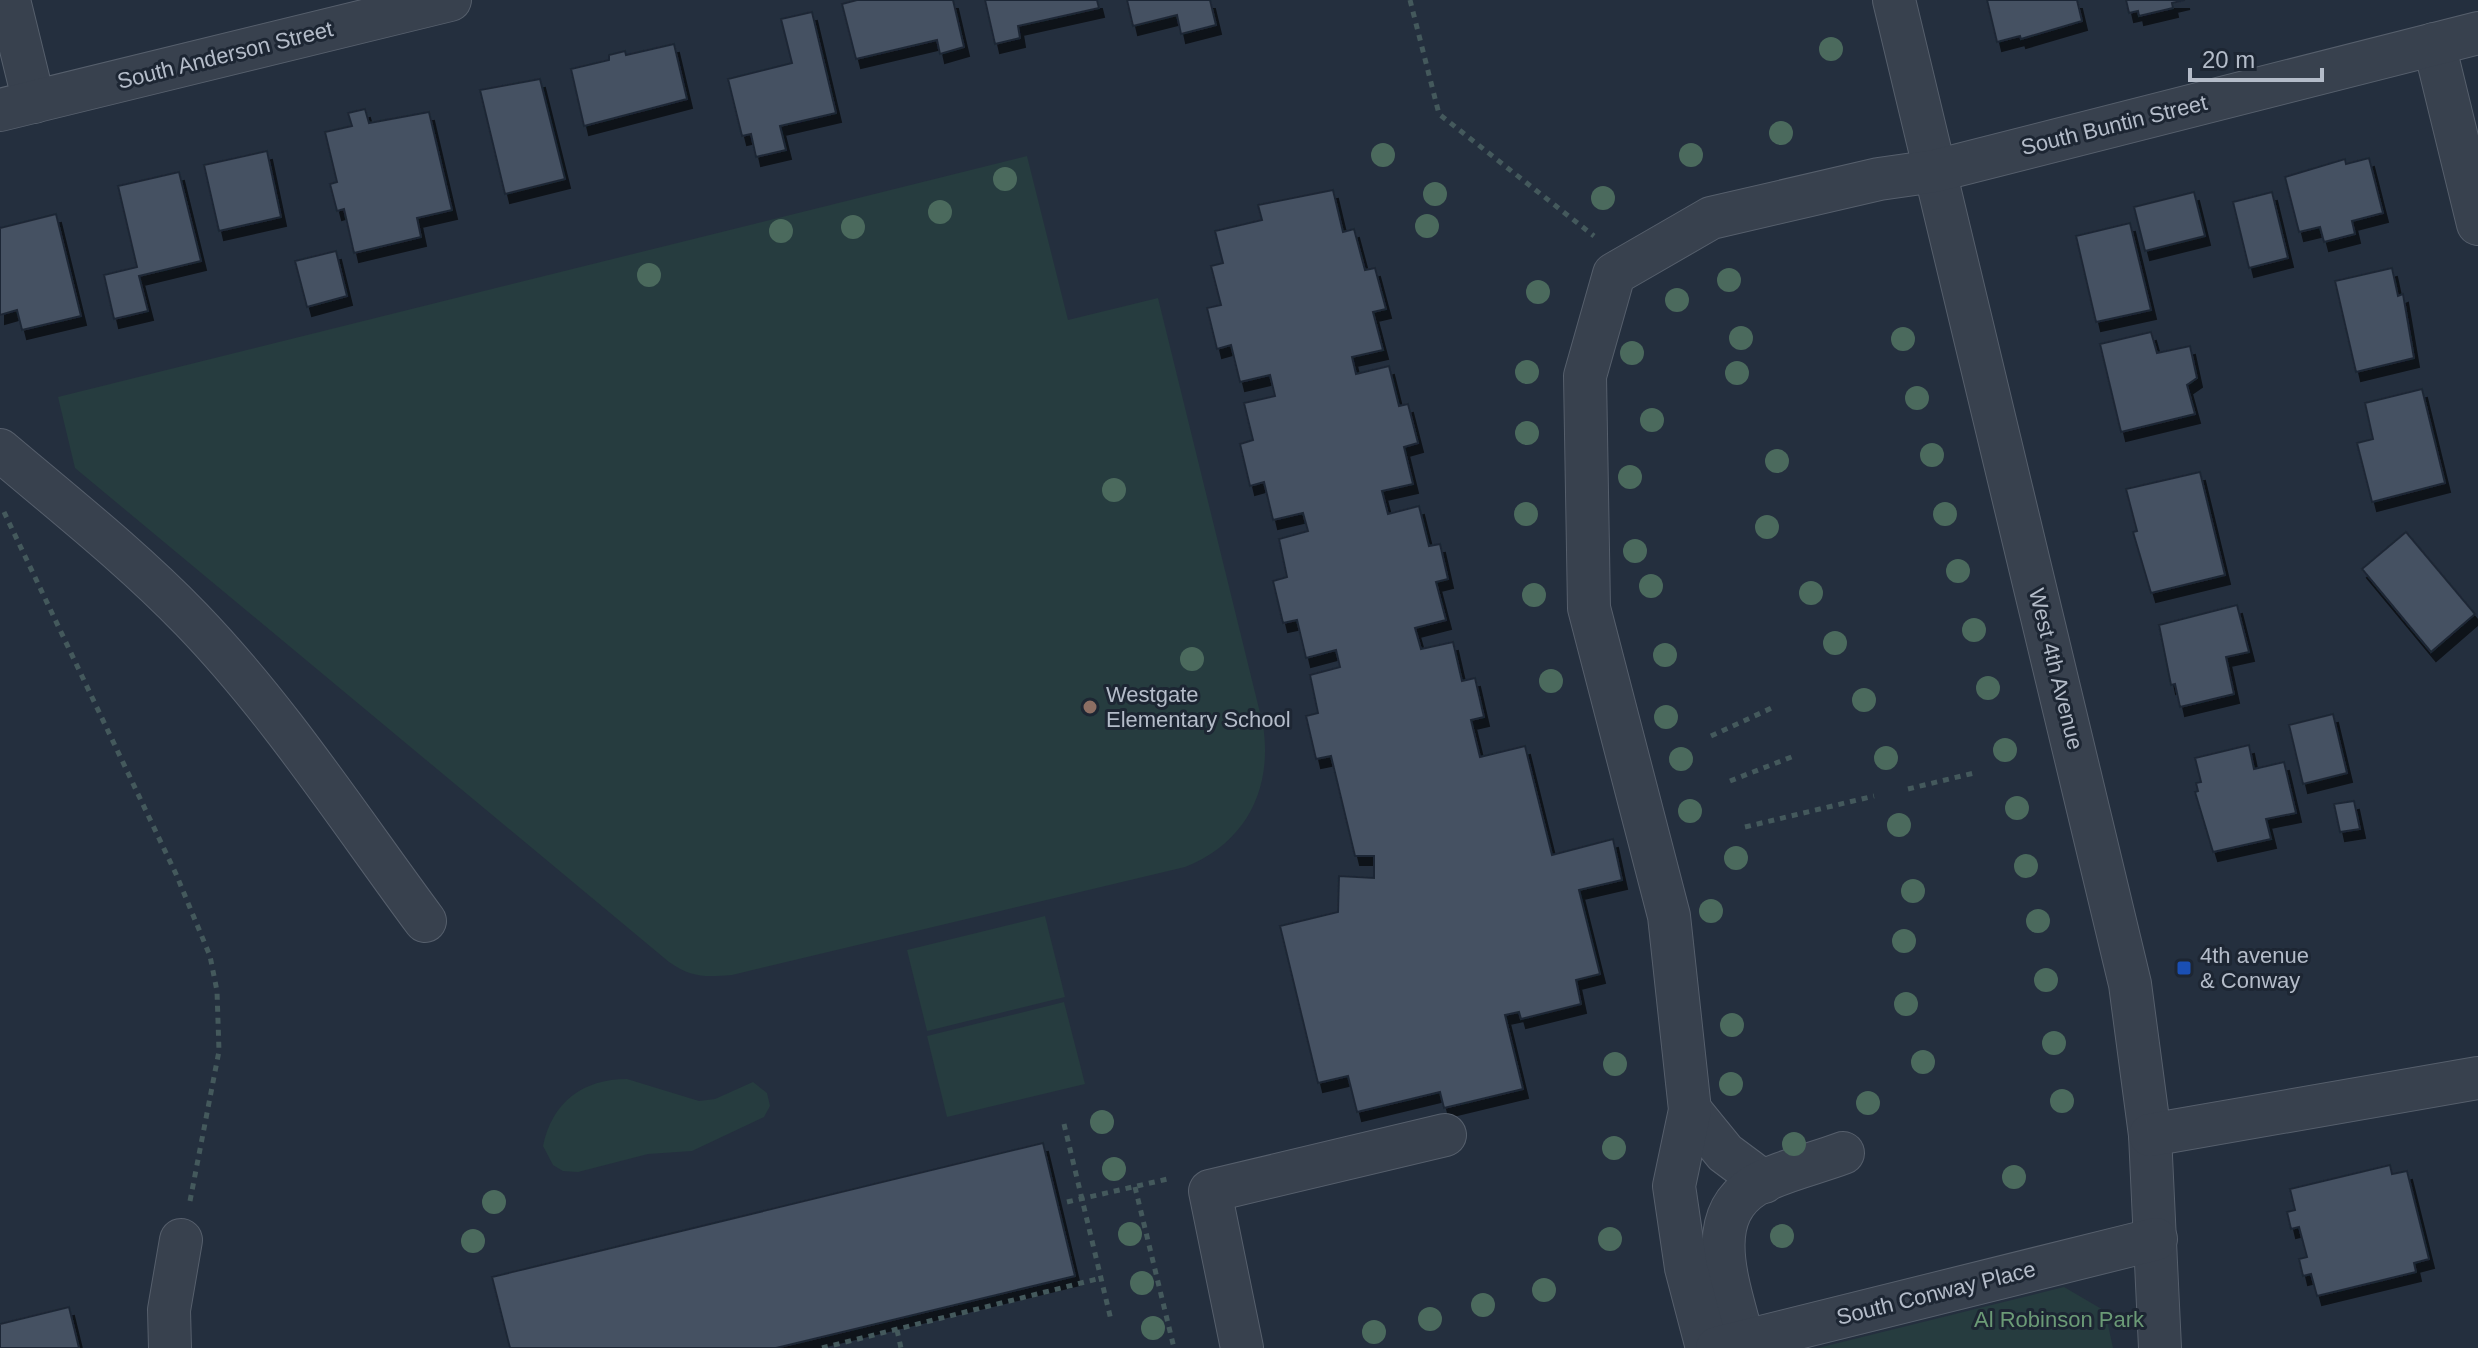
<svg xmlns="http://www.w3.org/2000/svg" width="2478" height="1348" font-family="Arial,sans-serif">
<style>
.green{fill:#263c3f}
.building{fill:#455162;stroke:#1f2835;stroke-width:2;filter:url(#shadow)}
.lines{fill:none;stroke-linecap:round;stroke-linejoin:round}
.minor-casing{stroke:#565f6c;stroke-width:44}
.path{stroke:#44595c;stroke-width:5;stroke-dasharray:6 6;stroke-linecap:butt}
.minor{stroke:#38414e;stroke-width:42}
.tree{fill:#4b6a5d}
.education-dot{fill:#8d6e63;stroke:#1d2633;stroke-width:3}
.transit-dot{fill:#1a4fb4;stroke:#1d2633;stroke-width:3}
.labels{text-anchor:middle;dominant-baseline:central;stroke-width:6;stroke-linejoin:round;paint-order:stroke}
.street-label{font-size:22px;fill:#b4bcc9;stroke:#1d2633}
.poi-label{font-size:22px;fill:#b4bcc9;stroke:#1d2633;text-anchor:start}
.park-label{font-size:22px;fill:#6b9a76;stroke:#1d2633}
</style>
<defs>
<filter id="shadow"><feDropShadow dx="5" dy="9" stdDeviation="0" flood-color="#0009"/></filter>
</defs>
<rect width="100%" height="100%" fill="#242f3e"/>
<g class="green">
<path d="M1027,156L1068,320L1158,298L1263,725C1273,789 1246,843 1185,867L732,975C705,977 692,978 669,962L75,468L58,397Z"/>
<polygon points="1045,916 1065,997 927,1031 907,950"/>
<polygon points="1064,1002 1085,1084 947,1117 927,1036"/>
<path d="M627,1079L699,1101L715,1099L753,1082L767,1093L770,1106L764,1117L692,1151L648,1154L578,1172L563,1171L553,1165L543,1146C552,1102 583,1079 627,1079Z"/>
<polygon points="2064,1287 2105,1311 2113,1348 1818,1348"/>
</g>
<g class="building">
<polygon points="857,0 953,0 964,47 940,54 937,40 856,59 842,4"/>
<polygon points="985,0 1097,0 1099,8 1018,26 1020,38 995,44"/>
<polygon points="1127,0 1210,0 1216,25 1181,34 1177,15 1133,26"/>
<polygon points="1987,0 2077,0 2082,21 2021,39 2020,36 1997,42"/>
<polygon points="2126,0 2185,0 2172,3 2173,8 2139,16 2138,11 2129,13"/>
<polygon points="812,12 836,113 780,126 786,150 756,157 751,134 742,136 728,79 792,63 781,19"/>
<polygon points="674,44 687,99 584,126 571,69 609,60 609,55 625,51 626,55"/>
<polygon points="540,79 565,179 505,194 480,90"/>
<polygon points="365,109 369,123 429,112 452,210 417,218 421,237 354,253 344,209 337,211 330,184 337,182 325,132 352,126 348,113"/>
<polygon points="267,151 281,217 219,231 204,165"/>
<polygon points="2369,158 2383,213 2352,221 2355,234 2324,242 2320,227 2299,232 2285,177 2345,159 2346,164"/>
<polygon points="179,172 201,261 139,276 148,311 114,319 104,275 137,267 118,186"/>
<polygon points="1333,190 1343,232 1354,229 1365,270 1375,268 1386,309 1373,312 1383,350 1352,357 1356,374 1389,366 1399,406 1408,404 1418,443 1404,447 1413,484 1382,491 1388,514 1419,506 1429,546 1440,544 1448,579 1436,582 1446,620 1415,628 1421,649 1453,642 1462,681 1475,678 1484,717 1471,720 1480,757 1525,746 1552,855 1613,839 1622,880 1579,890 1600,974 1576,980 1581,1004 1521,1019 1519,1012 1505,1015 1523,1089 1444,1108 1440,1092 1357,1112 1348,1076 1318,1083 1280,926 1338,912 1339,876 1374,878 1374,856 1355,856 1331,756 1316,759 1306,716 1318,713 1310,675 1340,667 1336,650 1306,658 1297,620 1283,623 1273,581 1287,577 1279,539 1308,531 1303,513 1273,520 1264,482 1250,486 1240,444 1253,440 1244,403 1275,396 1270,375 1240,382 1231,345 1217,349 1207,308 1221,305 1211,266 1223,263 1215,231 1262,220 1258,205"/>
<polygon points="2194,192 2205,236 2145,251 2134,207"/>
<polygon points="2272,192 2288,258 2249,268 2233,202"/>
<polygon points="56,214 81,316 22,330 17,310 0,315 0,228"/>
<polygon points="2130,223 2151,310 2096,322 2076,236"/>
<polygon points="336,251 347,296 307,307 295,261"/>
<polygon points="2392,268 2398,296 2403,294 2414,358 2356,372 2335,281"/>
<polygon points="2151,332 2157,353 2190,346 2197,378 2187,385 2195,414 2121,432 2100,344"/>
<polygon points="2422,389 2445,483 2372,502 2357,443 2373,439 2365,403"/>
<polygon points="2200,472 2225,575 2151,593 2133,532 2137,531 2126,489"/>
<polygon points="2406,532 2475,614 2431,652 2362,569"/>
<polygon points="2237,605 2249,652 2226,657 2234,694 2180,707 2175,684 2171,685 2159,625"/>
<polygon points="2333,714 2347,773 2303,784 2289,725"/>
<polygon points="2249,745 2254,769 2284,762 2296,813 2266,819 2271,839 2213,852 2195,792 2198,791 2196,783 2201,782 2195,758"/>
<polygon points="2354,801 2360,829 2340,832 2334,804"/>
<polygon points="1043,1143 1075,1276 776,1348 510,1348 492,1277"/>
<polygon points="2390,1165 2392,1174 2407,1171 2429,1259 2414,1263 2416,1272 2317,1296 2311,1274 2303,1276 2299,1259 2307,1257 2299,1227 2291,1229 2287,1212 2295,1210 2290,1189"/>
<polygon points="69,1307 79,1348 0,1348 0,1324"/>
</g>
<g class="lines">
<defs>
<g id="minor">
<polyline points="9,0 34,102"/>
<polyline points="1894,0 2130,984 2150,1135 2160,1348"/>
<polyline points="2434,44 2478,224"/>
<polyline points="0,110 450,0"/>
<path d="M0,450C65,505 132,558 191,619C279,710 350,820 425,921"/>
<polyline points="1690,1110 1725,1153 1764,1182"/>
<polyline points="2150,1135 2478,1078"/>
<path d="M1743,1341C1732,1292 1700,1220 1754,1186C1777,1172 1817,1163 1843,1153"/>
<polyline points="170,1348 169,1310 181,1240"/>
<polyline points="1242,1348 1210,1191 1445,1135"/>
<polyline points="1707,1348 1686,1268 1674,1186 1690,1110 1669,916 1589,608 1585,376 1614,274 1711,218 1879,179 1935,171 2478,33"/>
<polyline points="1717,1348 2156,1239"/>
</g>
</defs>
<use href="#minor" class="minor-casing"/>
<g class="path">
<polyline points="1410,0 1439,114 1594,236"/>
<polyline points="4,512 176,874 210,956 217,991 219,1051 190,1201"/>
<polyline points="1711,736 1776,706"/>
<polyline points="1730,781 1794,756"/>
<polyline points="1908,789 1974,773"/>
<polyline points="1745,827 1874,796"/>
<polyline points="1064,1124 1111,1320"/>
<polyline points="1135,1187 1174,1348"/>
<polyline points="1067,1202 1172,1178"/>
<polyline points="897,1330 901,1348"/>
<polyline points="822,1348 1101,1278"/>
</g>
<use href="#minor" class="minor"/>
</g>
<g class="tree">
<circle cx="1831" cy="49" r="12"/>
<circle cx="1781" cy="133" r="12"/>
<circle cx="1383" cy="155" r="12"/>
<circle cx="1691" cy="155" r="12"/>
<circle cx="1005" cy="179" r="12"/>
<circle cx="1435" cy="194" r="12"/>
<circle cx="1603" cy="198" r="12"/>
<circle cx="940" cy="212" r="12"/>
<circle cx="1427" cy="226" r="12"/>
<circle cx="853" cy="227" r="12"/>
<circle cx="781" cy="231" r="12"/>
<circle cx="649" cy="275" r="12"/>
<circle cx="1729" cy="280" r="12"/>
<circle cx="1538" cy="292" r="12"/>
<circle cx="1677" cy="300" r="12"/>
<circle cx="1741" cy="338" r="12"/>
<circle cx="1903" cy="339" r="12"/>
<circle cx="1632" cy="353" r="12"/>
<circle cx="1527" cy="372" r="12"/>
<circle cx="1737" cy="373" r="12"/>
<circle cx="1917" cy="398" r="12"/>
<circle cx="1652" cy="420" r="12"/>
<circle cx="1527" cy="433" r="12"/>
<circle cx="1932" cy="455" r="12"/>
<circle cx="1777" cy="461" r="12"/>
<circle cx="1630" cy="477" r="12"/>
<circle cx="1114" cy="490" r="12"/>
<circle cx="1526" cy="514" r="12"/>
<circle cx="1945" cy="514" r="12"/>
<circle cx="1767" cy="527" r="12"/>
<circle cx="1635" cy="551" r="12"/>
<circle cx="1958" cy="571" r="12"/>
<circle cx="1651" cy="586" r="12"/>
<circle cx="1811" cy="593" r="12"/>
<circle cx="1534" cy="595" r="12"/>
<circle cx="1974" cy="630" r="12"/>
<circle cx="1835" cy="643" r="12"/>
<circle cx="1665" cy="655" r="12"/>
<circle cx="1192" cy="659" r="12"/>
<circle cx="1551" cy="681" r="12"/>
<circle cx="1988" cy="688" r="12"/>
<circle cx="1864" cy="700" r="12"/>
<circle cx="1666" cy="717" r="12"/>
<circle cx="2005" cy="750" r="12"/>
<circle cx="1886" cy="758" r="12"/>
<circle cx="1681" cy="759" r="12"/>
<circle cx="2017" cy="808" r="12"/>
<circle cx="1690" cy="811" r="12"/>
<circle cx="1899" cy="825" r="12"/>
<circle cx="1736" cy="858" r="12"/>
<circle cx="2026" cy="866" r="12"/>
<circle cx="1913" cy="891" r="12"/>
<circle cx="1711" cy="911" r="12"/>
<circle cx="2038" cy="921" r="12"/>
<circle cx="1904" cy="941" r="12"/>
<circle cx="2046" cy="980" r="12"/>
<circle cx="1906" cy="1004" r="12"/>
<circle cx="1732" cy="1025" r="12"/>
<circle cx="2054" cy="1043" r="12"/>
<circle cx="1923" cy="1062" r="12"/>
<circle cx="1615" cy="1064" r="12"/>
<circle cx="1731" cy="1084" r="12"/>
<circle cx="2062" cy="1101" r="12"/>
<circle cx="1868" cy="1103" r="12"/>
<circle cx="1102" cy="1122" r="12"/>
<circle cx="1794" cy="1144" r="12"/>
<circle cx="1614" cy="1148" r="12"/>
<circle cx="1114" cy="1169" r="12"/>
<circle cx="2014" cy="1177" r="12"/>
<circle cx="494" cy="1202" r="12"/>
<circle cx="1130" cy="1234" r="12"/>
<circle cx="1782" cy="1236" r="12"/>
<circle cx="1610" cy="1239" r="12"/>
<circle cx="473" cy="1241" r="12"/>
<circle cx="1142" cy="1283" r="12"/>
<circle cx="1544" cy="1290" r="12"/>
<circle cx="1483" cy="1305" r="12"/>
<circle cx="1430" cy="1319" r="12"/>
<circle cx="1153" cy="1328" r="12"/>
<circle cx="1374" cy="1332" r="12"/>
</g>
<circle class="education-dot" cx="1090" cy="707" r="8"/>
<rect class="transit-dot" x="2176" y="960" width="16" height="16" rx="4"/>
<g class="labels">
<g class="street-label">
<text transform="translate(225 55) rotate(-14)">South Anderson Street</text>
<text transform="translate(2114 125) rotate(-14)">South Buntin Street</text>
<text transform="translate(2056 669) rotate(76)">West 4th Avenue</text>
<text transform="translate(1936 1293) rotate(-14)">South Conway Place</text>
</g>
<g class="poi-label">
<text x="1106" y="694">Westgate<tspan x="1106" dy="25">Elementary School</tspan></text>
<text x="2200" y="955">4th avenue<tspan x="2200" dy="25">&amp; Conway</tspan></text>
</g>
<g class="park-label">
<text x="2059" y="1319">Al Robinson Park</text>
</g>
</g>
<path d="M2190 68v12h132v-12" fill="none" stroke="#b4bcc9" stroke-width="4"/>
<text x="2202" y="68" font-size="24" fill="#b4bcc9" stroke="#1d2633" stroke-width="6" paint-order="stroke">20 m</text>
</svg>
